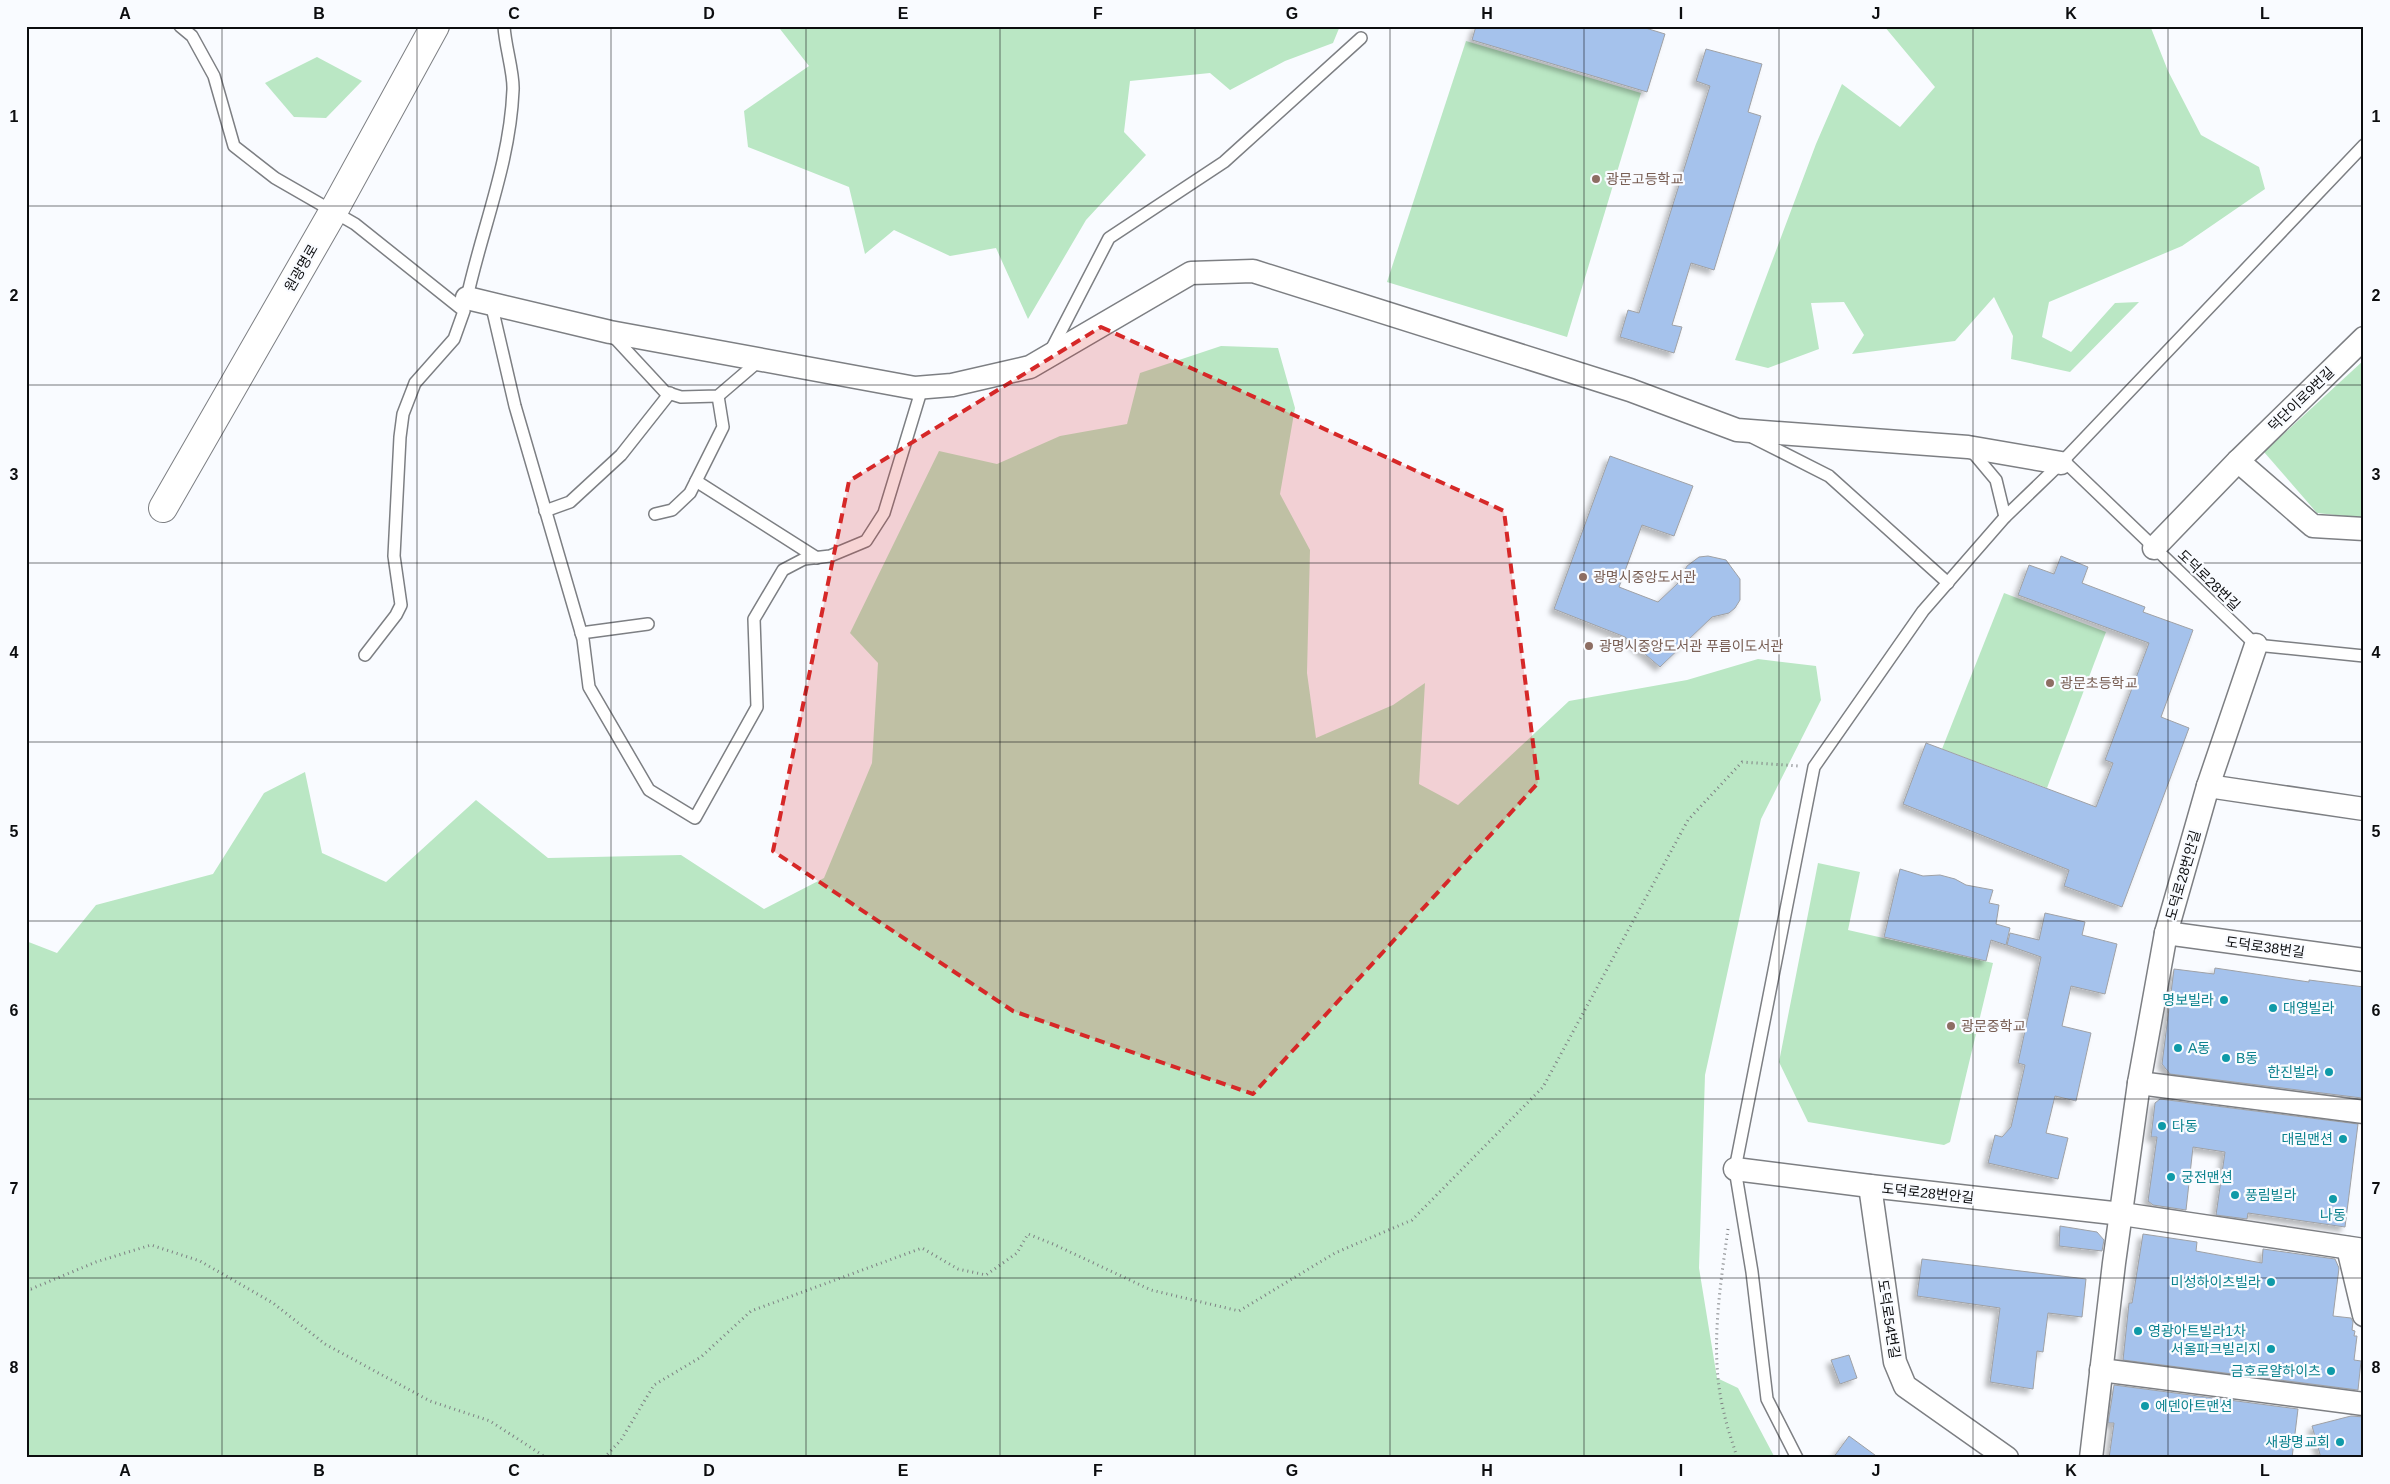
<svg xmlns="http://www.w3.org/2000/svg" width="2390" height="1484" font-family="Helvetica,'Noto Sans KR',sans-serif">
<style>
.green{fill:#bae7c4}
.building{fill:#a5c2ec;stroke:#9fa1a5;filter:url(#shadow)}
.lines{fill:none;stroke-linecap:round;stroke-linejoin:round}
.lane-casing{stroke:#7d7f83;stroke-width:14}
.street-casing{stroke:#7d7f83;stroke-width:25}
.secondary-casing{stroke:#7d7f83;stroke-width:30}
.path{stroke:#7e8083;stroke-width:3;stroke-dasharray:1 4;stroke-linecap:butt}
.lane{stroke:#fff;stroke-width:11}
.street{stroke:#fff;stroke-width:22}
.secondary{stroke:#fff;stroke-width:28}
.marked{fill:#d62828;fill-opacity:0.2;stroke:#d62828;stroke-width:4;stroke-dasharray:10 6;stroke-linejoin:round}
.grid{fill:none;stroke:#0c0d0f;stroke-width:1;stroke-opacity:0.55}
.education-dot{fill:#8d6e63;stroke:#f9fbff;stroke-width:2}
.culture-dot{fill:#0f9aa8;stroke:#f9fbff;stroke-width:2}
.labels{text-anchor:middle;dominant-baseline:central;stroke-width:4.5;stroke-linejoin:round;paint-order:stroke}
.education-label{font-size:14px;fill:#785e54;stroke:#f9fbff;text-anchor:start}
.street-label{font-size:14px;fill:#0c0d0f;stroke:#f9fbff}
.culture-label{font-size:14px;fill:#0d838f;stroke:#f9fbff;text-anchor:start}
.neatline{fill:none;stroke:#0c0d0f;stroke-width:2}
.grid-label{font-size:16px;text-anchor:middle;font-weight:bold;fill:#0c0d0f}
</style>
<defs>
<filter id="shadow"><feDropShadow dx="-4.5" dy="4.5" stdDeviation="2.5" flood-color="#0004"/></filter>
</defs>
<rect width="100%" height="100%" fill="#f9fbff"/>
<g class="green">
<polygon points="773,26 1340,26 1333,43 1285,61 1230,90 1210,73 1130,81 1124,132 1146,155 1086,220 1028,319 996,248 950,256 894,230 865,254 849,187 748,147 744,111 809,66 780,29"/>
<polygon points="1884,26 2154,26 2151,28 2168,71 2201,135 2259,167 2265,189 2182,246 2049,302 2042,337 2071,352 2115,303 2139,302 2070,372 2011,359 2013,336 1994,297 1955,341 1852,354 1864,335 1844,302 1811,303 1819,349 1768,368 1735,360 1816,144 1842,84 1900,127 1935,87"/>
<polygon points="1466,41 1641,93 1567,337 1387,282"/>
<polygon points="317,57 362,81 326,118 294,117 265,83"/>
<polygon points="1221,346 1278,348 1295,408 1280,494 1310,550 1307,673 1316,738 1393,705 1425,683 1419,784 1458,805 1569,701 1687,680 1758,659 1816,666 1821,700 1761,819 1705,1075 1699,1268 1717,1378 1738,1388 1775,1458 26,1458 26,941 57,953 96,905 213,874 264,793 305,772 322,853 386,882 476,800 548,858 681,855 764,909 824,878 872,763 878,663 850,633 939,451 997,464 1060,436 1127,424 1140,373"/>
<polygon points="2364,360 2364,518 2317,513 2264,452"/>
<polygon points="2004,593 2106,632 2047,788 1942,749"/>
<polygon points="1818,863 1860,872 1848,930 1993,963 1950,1142 1944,1145 1808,1122 1779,1062"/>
</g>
<g class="building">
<polygon points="1476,26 1639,26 1665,34 1647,92 1472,40"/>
<polygon points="1706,49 1762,64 1748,112 1761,116 1714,270 1691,263 1672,325 1682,327 1674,353 1620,337 1628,310 1639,313 1710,86 1696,81"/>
<polygon points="1610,456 1693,486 1674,536 1642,525 1619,587 1658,602 1678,583 1687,566 1699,557 1708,556 1726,560 1740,579 1740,600 1735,608 1729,613 1712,617 1660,667 1625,637 1554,609"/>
<polygon points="2061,556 2088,567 2082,583 2145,607 2143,612 2193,630 2161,717 2189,728 2122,907 2064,886 2069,870 1903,804 1926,743 2096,807 2113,763 2105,760 2149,643 2018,595 2029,565 2054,574"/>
<polygon points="1900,869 1923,876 1940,875 1955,879 1966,885 1993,890 1989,903 1999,905 1996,924 2010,928 2006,945 1991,940 1986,961 1884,937"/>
<polygon points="2045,913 2085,922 2082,935 2117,944 2105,994 2071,986 2062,1026 2091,1033 2076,1101 2055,1096 2046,1133 2068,1138 2058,1179 1988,1163 1995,1135 2002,1137 2011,1127 2025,1065 2018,1063 2041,957 2007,945 2010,933 2039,940"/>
<polygon points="2215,968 2309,982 2309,980 2364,987 2364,1095 2362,1098 2170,1074 2162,1064 2174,969 2214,974"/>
<polygon points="2160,1099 2358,1124 2345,1227 2248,1213 2247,1219 2216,1215 2225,1152 2193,1147 2186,1210 2153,1205 2148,1201 2157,1137 2151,1137 2155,1103"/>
<polygon points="2060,1226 2097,1232 2104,1240 2102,1251 2059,1246"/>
<polygon points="2143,1234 2197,1242 2196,1251 2262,1263 2263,1249 2335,1259 2339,1268 2333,1316 2351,1318 2353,1322 2352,1330 2355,1331 2354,1336 2357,1336 2354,1360 2361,1361 2358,1390 2123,1360 2129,1303 2132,1303"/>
<polygon points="1922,1259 2086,1279 2082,1317 2048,1313 2043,1352 2037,1351 2033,1389 1990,1382 2000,1308 1917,1296"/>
<polygon points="1849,1355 1857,1378 1840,1384 1831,1360"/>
<polygon points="2114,1385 2298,1409 2292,1458 2109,1458 2114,1423 2108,1423"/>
<polygon points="2351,1416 2364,1417 2364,1458 2321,1458 2312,1426"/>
<polygon points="1849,1436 1879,1458 1833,1458"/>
</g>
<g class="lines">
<defs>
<g id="lane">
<polyline points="180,26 192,36 214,76 234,146 275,178 355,224 464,311 454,339 415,383 403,414 400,437 394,556 401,605 396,615 365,655"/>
<path d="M466,302C481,231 510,164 513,90C514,73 505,46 504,26"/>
<polyline points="491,303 515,406 583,639 589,687 649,790 695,818 757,707 754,619 783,570 804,559 830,556 866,541 884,513 922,388"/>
<polyline points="613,336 665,392 681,397 718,396 760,360"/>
<polyline points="1050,352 1109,238 1224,162 1361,38"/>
<polyline points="1752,437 1829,476 1948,583"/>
<polyline points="1970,449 1996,480 2005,517"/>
<polyline points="2063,460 2256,645 2364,656"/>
<polyline points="696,481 817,558"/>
<polyline points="545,511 570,502 621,455 670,393"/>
<polyline points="655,514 672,510 690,493 723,427 718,396"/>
<polyline points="581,633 648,624"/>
<polyline points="1797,1458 1767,1399 1752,1272 1735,1169 1814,767 1923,611 2005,517 2061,463 2364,145"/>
</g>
<g id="street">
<polyline points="467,298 610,332 915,388 952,385 1030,367 1191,273 1253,271 1630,390 1737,430 1968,447 2061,463"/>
<polyline points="2238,461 2313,526 2364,529"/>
<polyline points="2154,548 2238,461 2364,338"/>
<polyline points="2208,786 2364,809"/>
<polyline points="2166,933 2364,960"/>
<polyline points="2139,1083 2364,1112"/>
<polyline points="1735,1169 1870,1186 2122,1214 2364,1250"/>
<polyline points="1870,1186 1895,1362 1905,1386 2007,1458"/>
<polyline points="2348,1248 2364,1315"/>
<polyline points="2101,1370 2364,1404"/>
<polyline points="2091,1458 2114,1263 2139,1083 2166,933 2208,786 2256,645"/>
</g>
<polyline id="secondary" points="163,508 333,212 435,26"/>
</defs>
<use href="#lane" class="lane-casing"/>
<use href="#street" class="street-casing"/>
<use href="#secondary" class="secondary-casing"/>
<g class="path">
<path d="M1728,1229C1720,1288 1709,1354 1724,1413C1727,1428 1733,1443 1737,1458"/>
<polyline points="26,1288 31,1289 96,1262 151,1245 200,1261 273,1303 325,1344 430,1401 490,1421 547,1458"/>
<polyline points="604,1458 621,1440 654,1385 701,1357 751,1311 922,1248 958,1269 986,1275 1017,1253 1028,1234 1053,1244 1151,1290 1239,1311 1335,1253 1412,1220 1543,1087 1688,820 1742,762 1799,766"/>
</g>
<use href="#lane" class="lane"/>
<use href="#street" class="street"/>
<use href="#secondary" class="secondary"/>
</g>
<path class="marked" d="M1101,327L1504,511L1538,783L1253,1094L1013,1011L773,851L849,481Z"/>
<path class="grid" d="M222,26V1458M417,26V1458M611,26V1458M806,26V1458M1000,26V1458M1195,26V1458M1390,26V1458M1584,26V1458M1779,26V1458M1973,26V1458M2168,26V1458M26,206H2364M26,385H2364M26,563H2364M26,742H2364M26,921H2364M26,1099H2364M26,1278H2364"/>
<g class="education-dot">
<circle cx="1596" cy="179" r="5"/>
<circle cx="1583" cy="577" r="5"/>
<circle cx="1589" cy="646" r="5"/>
<circle cx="2050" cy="683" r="5"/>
<circle cx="1951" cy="1026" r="5"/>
</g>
<g class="culture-dot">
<circle cx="2224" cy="1000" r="5"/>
<circle cx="2273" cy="1008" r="5"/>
<circle cx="2178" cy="1048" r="5"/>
<circle cx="2226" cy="1058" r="5"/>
<circle cx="2329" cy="1072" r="5"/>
<circle cx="2162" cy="1126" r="5"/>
<circle cx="2343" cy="1139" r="5"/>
<circle cx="2171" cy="1177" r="5"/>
<circle cx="2235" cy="1195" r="5"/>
<circle cx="2333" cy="1199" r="5"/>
<circle cx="2271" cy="1282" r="5"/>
<circle cx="2138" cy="1331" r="5"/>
<circle cx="2271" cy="1349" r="5"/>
<circle cx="2331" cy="1371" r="5"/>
<circle cx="2145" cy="1406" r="5"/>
<circle cx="2340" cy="1442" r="5"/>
</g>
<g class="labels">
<g class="education-label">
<text x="1606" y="179">광문고등학교</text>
<text x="1593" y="577">광명시중앙도서관</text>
<text x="1599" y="646">광명시중앙도서관 푸름이도서관</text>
<text x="2060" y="683">광문초등학교</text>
<text x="1961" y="1026">광문중학교</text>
</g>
<g class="street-label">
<text transform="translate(301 268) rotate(-60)">원광명로</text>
<text transform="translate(2301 399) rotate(-44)">덕단이로9번길</text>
<text transform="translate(2209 580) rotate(44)">도덕로28번길</text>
<text transform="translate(2183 875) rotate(-74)">도덕로28번안길</text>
<text transform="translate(2265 947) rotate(8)">도덕로38번길</text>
<text transform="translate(1928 1193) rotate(6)">도덕로28번안길</text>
<text transform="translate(1889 1319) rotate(81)">도덕로54번길</text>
</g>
<g class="culture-label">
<text x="2214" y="1000" text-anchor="end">명보빌라</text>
<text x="2283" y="1008">대영빌라</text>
<text x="2188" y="1048">A동</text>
<text x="2236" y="1058">B동</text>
<text x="2319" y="1072" text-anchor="end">한진빌라</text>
<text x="2172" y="1126">다동</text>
<text x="2333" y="1139" text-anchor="end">대림맨션</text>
<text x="2181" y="1177">궁전맨션</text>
<text x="2245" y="1195">풍림빌라</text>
<text x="2333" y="1215" text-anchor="middle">나동</text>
<text x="2261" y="1282" text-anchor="end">미성하이츠빌라</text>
<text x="2148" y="1331">영광아트빌라1차</text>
<text x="2261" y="1349" text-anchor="end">서울파크빌리지</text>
<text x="2321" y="1371" text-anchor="end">금호로얄하이츠</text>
<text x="2155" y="1406">에덴아트맨션</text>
<text x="2330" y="1442" text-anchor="end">새광명교회</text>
</g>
</g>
<rect width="2390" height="1484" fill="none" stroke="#f9fbff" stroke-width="55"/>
<rect x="28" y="28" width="2334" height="1428" class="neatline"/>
<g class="grid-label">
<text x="125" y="19">A</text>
<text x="319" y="19">B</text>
<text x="514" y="19">C</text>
<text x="709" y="19">D</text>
<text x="903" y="19">E</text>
<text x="1098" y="19">F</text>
<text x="1292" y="19">G</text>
<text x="1487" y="19">H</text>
<text x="1681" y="19">I</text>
<text x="1876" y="19">J</text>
<text x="2071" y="19">K</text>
<text x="2265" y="19">L</text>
<text x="14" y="122">1</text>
<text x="2376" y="122">1</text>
<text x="14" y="301">2</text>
<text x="2376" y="301">2</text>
<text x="14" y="480">3</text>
<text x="2376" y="480">3</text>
<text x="14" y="658">4</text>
<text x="2376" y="658">4</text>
<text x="14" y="837">5</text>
<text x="2376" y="837">5</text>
<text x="14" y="1016">6</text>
<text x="2376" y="1016">6</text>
<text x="14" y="1194">7</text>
<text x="2376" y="1194">7</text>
<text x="14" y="1373">8</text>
<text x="2376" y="1373">8</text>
<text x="125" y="1476">A</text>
<text x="319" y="1476">B</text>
<text x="514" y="1476">C</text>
<text x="709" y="1476">D</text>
<text x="903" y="1476">E</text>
<text x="1098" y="1476">F</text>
<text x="1292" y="1476">G</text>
<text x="1487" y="1476">H</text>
<text x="1681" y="1476">I</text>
<text x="1876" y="1476">J</text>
<text x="2071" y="1476">K</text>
<text x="2265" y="1476">L</text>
</g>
</svg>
